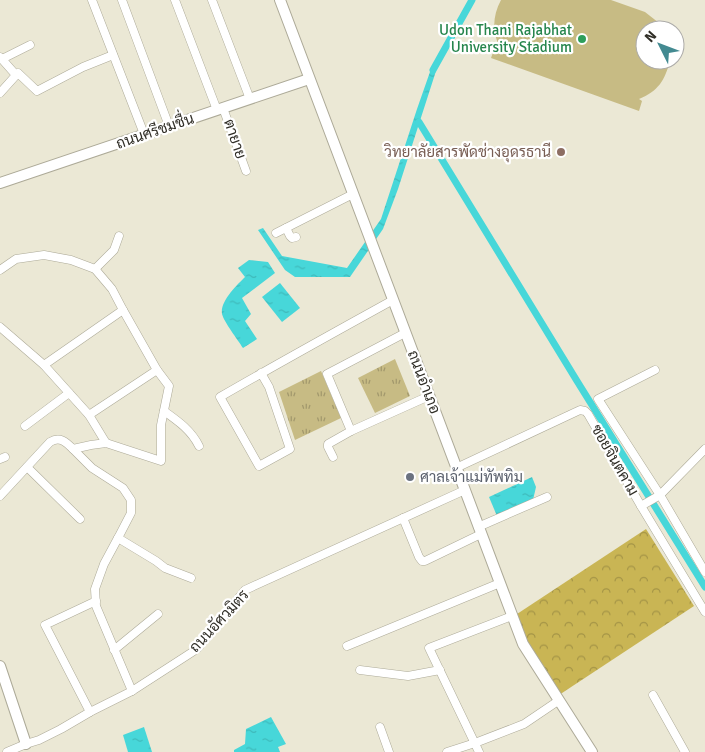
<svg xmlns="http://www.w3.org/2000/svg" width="705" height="752" font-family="Signika,Sarabun,sans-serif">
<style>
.grass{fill:url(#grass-tufts)}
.forest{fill:url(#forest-crowns)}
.garden{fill:#c7bb84}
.water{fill:url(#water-ripples)}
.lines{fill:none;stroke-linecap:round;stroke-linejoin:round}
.canal{stroke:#47d7d9;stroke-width:7}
.minor-casing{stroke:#adaa98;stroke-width:9}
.tertiary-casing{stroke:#adaa98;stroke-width:12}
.minor{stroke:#fff;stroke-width:8}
.tertiary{stroke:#fff;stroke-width:10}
.leisure-dot{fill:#2e9e5b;stroke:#fff;stroke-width:2}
.education-dot{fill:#8d6e63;stroke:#fff;stroke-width:2}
.worship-dot{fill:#6b7280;stroke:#fff;stroke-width:2}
.labels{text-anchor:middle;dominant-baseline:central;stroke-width:4.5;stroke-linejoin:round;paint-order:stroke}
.leisure-label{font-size:15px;fill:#27864d;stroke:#fff;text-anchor:end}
.street-label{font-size:15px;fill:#302e27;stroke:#fff}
.education-label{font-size:15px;fill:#785e54;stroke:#fff;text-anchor:end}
.worship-label{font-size:15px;fill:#5b616d;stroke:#fff;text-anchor:start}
</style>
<defs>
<pattern id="grass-tufts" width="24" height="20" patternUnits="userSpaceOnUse" patternTransform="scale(1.25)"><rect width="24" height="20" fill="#c7bb84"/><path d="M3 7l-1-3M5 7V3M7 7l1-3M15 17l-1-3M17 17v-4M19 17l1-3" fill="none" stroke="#a2986c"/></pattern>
<pattern id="forest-crowns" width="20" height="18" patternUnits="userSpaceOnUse" patternTransform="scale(1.25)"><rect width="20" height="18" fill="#c9b554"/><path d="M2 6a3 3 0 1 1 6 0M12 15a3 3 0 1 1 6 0" fill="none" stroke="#a49446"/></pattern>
<pattern id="water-ripples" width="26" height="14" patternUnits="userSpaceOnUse" patternTransform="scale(1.25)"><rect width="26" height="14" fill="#47d7d9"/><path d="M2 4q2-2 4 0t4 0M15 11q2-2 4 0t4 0" fill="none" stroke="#3eb9ba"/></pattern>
</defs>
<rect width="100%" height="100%" fill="#ebe8d5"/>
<g class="grass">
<polygon points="395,359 410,396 375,413 358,378"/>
<polygon points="321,371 341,418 295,440 279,392"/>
</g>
<polygon class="forest" points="646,529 694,606 559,695 525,641 517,614"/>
<path class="garden" d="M501,0H611L645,12L659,23L663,30H645V60H670C665,81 658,91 639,99L642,101L639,111L491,58L495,47L501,50C492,33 492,17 501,0Z"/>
<g class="water">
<polygon points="431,69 436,71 398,189 383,229 350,277 295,277 285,270 258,230 263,228 282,256 347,268 381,219 417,109"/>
<path d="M249,260L268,262L275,273L242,298L251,314L245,321L257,339L243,348C238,340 224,322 222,314C220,301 237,285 245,277L238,268Z"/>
<polygon points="280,283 300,308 282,322 262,297"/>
<polygon points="532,477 536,487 533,500 497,516 489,497"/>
<polygon points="271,717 286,744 278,747 280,752 234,752 234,750 245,744 246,729"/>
<polygon points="144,727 152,752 128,752 123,735"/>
</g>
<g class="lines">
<g class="canal">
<polyline points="433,70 472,0"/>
<polyline points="419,122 577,381 705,587"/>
</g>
<defs>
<g id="minor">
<polyline points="92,0 144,134"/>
<polyline points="122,0 169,126"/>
<polyline points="175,0 217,110"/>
<polyline points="212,0 250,99"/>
<polyline points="0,57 16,75"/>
<polyline points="2,59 30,45"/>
<polyline points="0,93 18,73 37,91 83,67 113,55"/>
<polyline points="223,108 246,171"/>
<polyline points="286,228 290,236 292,238 296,237"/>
<polyline points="276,233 353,194"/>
<polyline points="95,269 114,250 119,236"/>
<polyline points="0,270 16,259 44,255 71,260 95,269 112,289 123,310 44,365 0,327"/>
<polyline points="405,333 327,374 351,431 429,396"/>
<polyline points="44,365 89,415 157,370"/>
<polyline points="655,370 598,399 660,495 705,572"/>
<path d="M261,373L269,387L290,449L259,466L220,397C277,364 335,332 393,300"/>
<path d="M164,411C178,421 191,430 199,446"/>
<polyline points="89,415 106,443"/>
<polyline points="25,426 69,393"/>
<polyline points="73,449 92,468 123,488 131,500 131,513 118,538 156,561 165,568 191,578"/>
<polyline points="333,457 328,447 328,444 351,431"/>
<polyline points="0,459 5,457"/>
<polyline points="27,467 80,519"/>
<polyline points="456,468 580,410 585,411 588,414 641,506 705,612"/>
<path d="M0,496L50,442C60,436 66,442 73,449L91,445L106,443L161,461V425L169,386L157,370L123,310"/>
<polyline points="641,506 660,495 705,449"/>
<polyline points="403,518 419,557 422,561 425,561 481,534"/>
<polyline points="478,527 547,497"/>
<polyline points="118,538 104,564 95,589 96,606 132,691"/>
<polyline points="347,646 500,583"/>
<polyline points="114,650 158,614"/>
<polyline points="360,670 408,676 440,670"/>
<polyline points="653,695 685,752"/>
<polyline points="90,712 45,625 96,601"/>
<polyline points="380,727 389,752"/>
<polyline points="7,752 26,744 39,740 61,729 90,712 132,691 197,649 245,590 465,490"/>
<polyline points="447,752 475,743 524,724 558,701"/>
<polyline points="479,752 429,648 512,616"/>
</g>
<g id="tertiary">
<polyline points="280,0 523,644 592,752"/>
<polyline points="0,183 309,79"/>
<polyline points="0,666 26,744"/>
</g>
</defs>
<use href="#minor" class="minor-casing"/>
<use href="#tertiary" class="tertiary-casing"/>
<use href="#minor" class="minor"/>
<use href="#tertiary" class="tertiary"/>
</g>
<circle class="leisure-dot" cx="582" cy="39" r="5"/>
<circle class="education-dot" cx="561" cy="152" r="5"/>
<circle class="worship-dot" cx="410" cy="477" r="5"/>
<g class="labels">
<g class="leisure-label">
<text x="572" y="30">Udon Thani Rajabhat<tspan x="572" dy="17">University Stadium</tspan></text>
</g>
<g class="street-label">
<text transform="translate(155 131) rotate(-19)">ถนนศรีชมชื่น</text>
<text transform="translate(235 139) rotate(71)">ตายาย</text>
<text transform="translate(424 382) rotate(69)">ถนนอำเภอ</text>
<text transform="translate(615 460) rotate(60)">ซอยจินตคาม</text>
<text transform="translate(219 621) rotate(-47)">ถนนอัศวมิตร</text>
</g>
<g class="education-label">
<text x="551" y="152">วิทยาลัยสารพัดช่างอุดรธานี</text>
</g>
<g class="worship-label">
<text x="420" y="477">ศาลเจ้าแม่ทัพทิม</text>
</g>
</g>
<g transform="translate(660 45) rotate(312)"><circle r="24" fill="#ffffff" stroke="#acaba9"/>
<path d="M0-4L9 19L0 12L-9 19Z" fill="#438a91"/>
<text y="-8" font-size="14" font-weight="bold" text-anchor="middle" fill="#302e27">N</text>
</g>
</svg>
